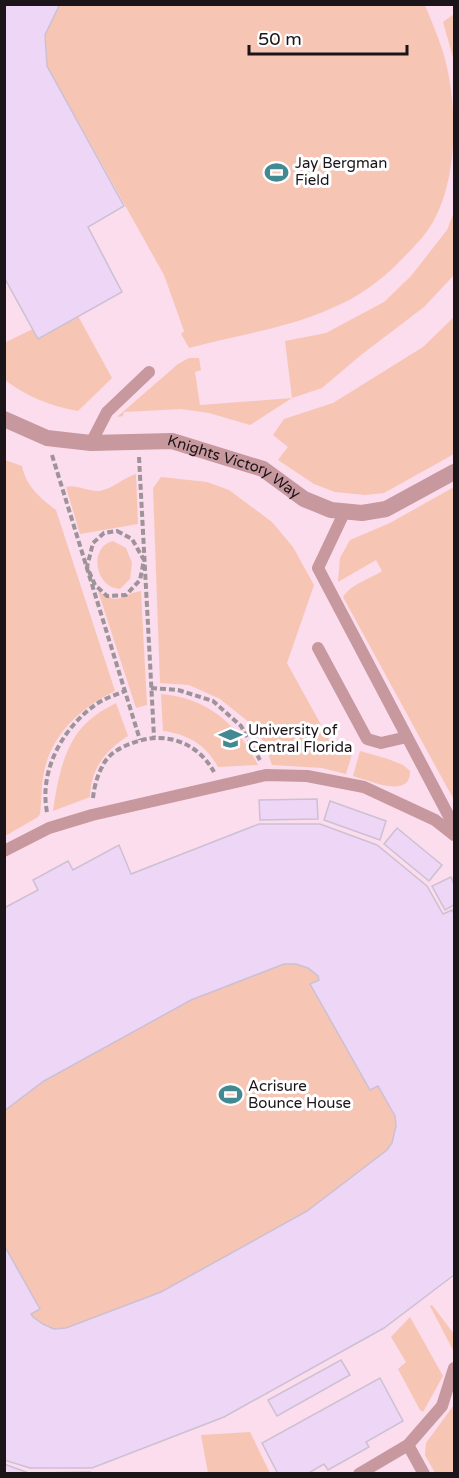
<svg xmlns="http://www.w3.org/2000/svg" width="459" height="1478" font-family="'Varela Round',sans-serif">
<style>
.built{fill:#fbdded}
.green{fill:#f7c5b4}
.building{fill:#edd6f6;stroke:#cdc0d2;stroke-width:1.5}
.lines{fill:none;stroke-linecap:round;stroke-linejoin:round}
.path{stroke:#9d9399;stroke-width:4;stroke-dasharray:6 3;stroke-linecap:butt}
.service{stroke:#c7989d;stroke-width:12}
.minor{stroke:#c7989d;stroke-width:16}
.labels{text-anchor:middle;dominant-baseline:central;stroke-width:6;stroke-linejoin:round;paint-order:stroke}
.poi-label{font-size:15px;fill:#1b1418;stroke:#fff;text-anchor:start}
.street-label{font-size:15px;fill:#1b1418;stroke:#fff}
</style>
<rect width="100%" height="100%" fill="#fceff6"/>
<rect class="built" x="5" y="5" width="449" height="1468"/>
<g class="green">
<path d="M62,5H425C431,20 438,36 443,52C458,101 459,176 433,222C425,236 413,248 401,260C381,281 357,298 330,309C284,329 237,335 189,348L181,334L184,331L164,275L47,66L45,35L59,6Z"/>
<polygon points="454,14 454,61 443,22"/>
<polygon points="454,212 454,275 424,307 361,355 322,388 292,398 250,425 209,413 181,409 124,412 123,416 117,417 178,364 189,358 199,358 201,370 195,372 200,405 292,398 285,341 326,333 384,302 411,276 447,230"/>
<path d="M78,316L112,378L78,411C51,406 27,397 5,380L4,343L33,329L39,339Z"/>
<polygon points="454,317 454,454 384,493 365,495 335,492 314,484 278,460 288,447 273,435 284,419 333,403 423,347"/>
<path d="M5,460L22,466C26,486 40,498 56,510L115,691C82,707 52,733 44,772C41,785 42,800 40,814L38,817L5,836Z"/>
<path d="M136,474L138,524L80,534L66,487C76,484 88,492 100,491C114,488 123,478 136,474Z"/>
<polygon points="161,477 207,482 229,490 272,522 293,547 314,585 287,663 331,743 353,751 346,774 322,768 272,765 264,742 250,723 220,699 189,685 160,683 153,488"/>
<path d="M454,487V800L343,597C351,584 370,579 382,571L376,560L338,582L340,558L350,540L390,523Z"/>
<path d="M113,541L126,548L132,563L130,579L120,589C95,588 88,547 113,541Z"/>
<path d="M98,591C121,607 120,594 141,591L147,705L136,708Z"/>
<path d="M161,694C208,698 237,724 258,765L218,767C206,745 188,734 163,731Z"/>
<path d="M116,703L128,736C105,751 91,768 90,797L53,811C58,777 65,736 96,715C102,710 109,707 116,703Z"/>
<path d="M360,751L388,759L403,765L410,771C411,800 368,780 353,776Z"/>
<polygon points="259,824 320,824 377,845 427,886 443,914 452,910 454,913 454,1275 384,1328 224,1417 92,1468 5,1460 5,908 38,890 33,880 68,861 73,870 119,845 131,874"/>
<polygon points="432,1305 454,1334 454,1352 430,1306"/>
<polygon points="410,1317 443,1376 423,1412 420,1410 398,1369 406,1362 391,1337"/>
<polygon points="454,1405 454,1473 435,1473 425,1455 426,1443"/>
<polygon points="250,1432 270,1473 208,1473 201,1435"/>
</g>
<g class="building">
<polygon points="4,4 62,4 59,6 45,35 47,66 124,206 88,227 122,292 38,339 4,277"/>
<polygon points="317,799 318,819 260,820 259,800"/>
<polygon points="330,801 386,821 380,840 324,820"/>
<polygon points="259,824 320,824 377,845 427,886 443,914 452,910 454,913 454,1275 384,1328 224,1417 92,1468 30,1468 4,1460 4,1245 40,1309 31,1314 33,1317 43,1324 54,1329 66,1328 161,1292 307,1211 387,1150 392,1143 396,1126 395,1116 378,1086 370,1090 310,984 319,980 318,976 308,968 296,964 284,964 191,1000 44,1081 4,1111 4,908 38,890 33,880 68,861 73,870 119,845 131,874"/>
<polygon points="397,828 442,865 429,881 384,844"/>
<polygon points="451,877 454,884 454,905 445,910 432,886"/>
<polygon points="341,1360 350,1375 277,1416 268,1400"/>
<polygon points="380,1378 403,1421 366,1442 369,1447 328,1470 324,1464 307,1474 278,1474 262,1443"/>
<polygon points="4,1464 26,1472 25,1474 4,1474"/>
<polygon points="90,1472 90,1474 32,1473"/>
</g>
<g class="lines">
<g class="path">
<polyline points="52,455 140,740"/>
<polyline points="139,457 154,737"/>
<polygon points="117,531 132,539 144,560 140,580 126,595 107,596 95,585 87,567 93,543 104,533"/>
<polyline points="151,688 178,690 213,701 241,726 260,760"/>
<path d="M93,798C94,788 97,776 102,767C107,755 119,748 130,744C163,730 197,741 214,772"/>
<path d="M47,812C39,771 62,729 95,705C103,699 115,695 125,691"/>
</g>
<g class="service">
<polyline points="91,443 107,412 149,372"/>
<polyline points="345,511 318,568 454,826"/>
<polyline points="318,648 367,739 381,743 407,737"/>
<polyline points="4,851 49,828 92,815 266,775 307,776 364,787 435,820 454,835"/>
<polyline points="408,1445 424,1474"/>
<polyline points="359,1474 408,1445 442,1406 454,1368"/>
</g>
<path class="minor" id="s1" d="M4,419L47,438L91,443L172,441L263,469L304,499L331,510L362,513L386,509L454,472"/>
</g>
<defs>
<symbol id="stadium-bare" viewBox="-9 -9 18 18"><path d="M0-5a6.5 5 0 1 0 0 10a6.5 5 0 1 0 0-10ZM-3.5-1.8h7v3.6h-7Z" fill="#428991" stroke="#fff" stroke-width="2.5" paint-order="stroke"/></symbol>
<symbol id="university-bare" viewBox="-9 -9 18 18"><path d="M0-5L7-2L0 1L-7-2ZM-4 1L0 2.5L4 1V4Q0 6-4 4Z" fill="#428991" stroke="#fff" stroke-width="2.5" paint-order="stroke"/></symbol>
</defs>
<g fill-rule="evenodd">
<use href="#stadium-bare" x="260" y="156" width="33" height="33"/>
<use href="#university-bare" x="214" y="722" width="33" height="33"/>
<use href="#stadium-bare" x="214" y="1078" width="33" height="33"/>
</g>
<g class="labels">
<g class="poi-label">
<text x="295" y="163">Jay Bergman<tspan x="295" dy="17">Field</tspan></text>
<text x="248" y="730">University of<tspan x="248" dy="17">Central Florida</tspan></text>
<text x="248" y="1086">Acrisure<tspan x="248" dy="17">Bounce House</tspan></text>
</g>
<g class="street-label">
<text stroke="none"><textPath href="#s1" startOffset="240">Knights Victory Way</textPath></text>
</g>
</g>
<rect width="459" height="1478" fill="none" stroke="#1b1418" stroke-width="12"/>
<path d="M249 45v9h158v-9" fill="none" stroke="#1b1418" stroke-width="3"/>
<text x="258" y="45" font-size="18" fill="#1b1418" stroke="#ffffff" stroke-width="4.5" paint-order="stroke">50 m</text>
</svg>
